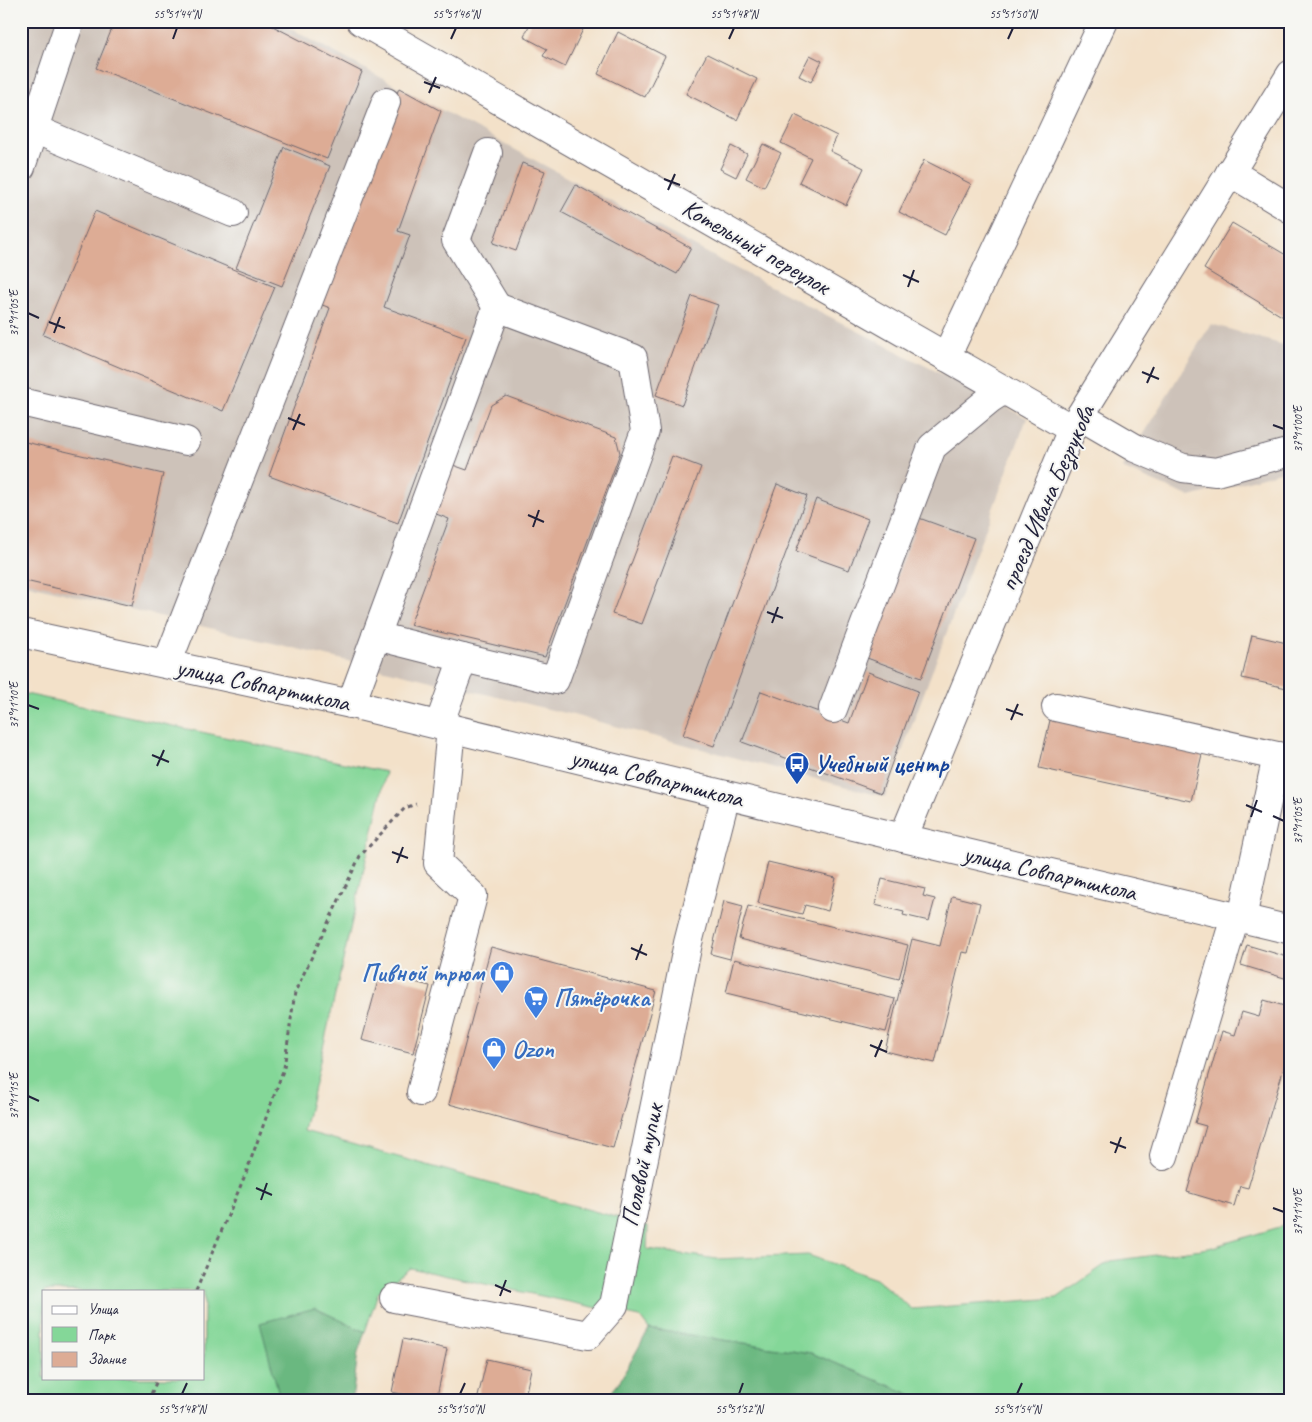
<svg xmlns="http://www.w3.org/2000/svg" width="1312" height="1422" font-family="Caveat,sans-serif">
<style>
.industrial{fill:#cdc2b9}
.green{fill:#84d798;stroke:#537c6a;fill-rule:evenodd}
.forest{fill:#6bb880;stroke:#466d5e}
.building{fill:#ddac95}
.lines{fill:none;stroke-linecap:round;stroke-linejoin:round}
.minor-casing{stroke:#6b656d;stroke-width:30}
.path{stroke:#6b656d;stroke-width:3;stroke-dasharray:4 4;stroke-linecap:butt}
.minor{stroke:#fff;stroke-width:28}
.ticks{fill:none;stroke:#22223b;stroke-width:2}
.labels{text-anchor:middle;dominant-baseline:central;stroke-width:4;stroke-linejoin:round;paint-order:stroke}
.street-label{font-size:25px;fill:#22223b;stroke:#f6f6f2}
.transit-label{font-size:25px;font-weight:bold;fill:#164399;stroke:#f6f6f2;text-anchor:start}
.shop-label{font-size:25px;font-weight:bold;fill:#366cbe;stroke:#f6f6f2;text-anchor:start}
.neatline{fill:none;stroke:#22223b;stroke-width:2}
.ticks-label{font-size:12px;text-anchor:middle;fill:#22223b}
</style>
<rect width="100%" height="100%" fill="#f6f6f2"/>
<filter id="ink" filterUnits="userSpaceOnUse"><feTurbulence type="fractalNoise" baseFrequency=".02" numOctaves="2"/><feDisplacementMap in="SourceGraphic" scale="10" xChannelSelector="R" yChannelSelector="G"/><feConvolveMatrix kernelMatrix="1 2 1 2 8 2 1 2 1" color-interpolation-filters="sRGB"/></filter>
<filter id="wash" filterUnits="userSpaceOnUse"><feTurbulence type="fractalNoise" baseFrequency=".0096" numOctaves="4" result="noise"/><feDisplacementMap in="SourceGraphic" scale="20" xChannelSelector="R" yChannelSelector="G"/><feGaussianBlur stdDeviation="1.12" result="paint"/><feColorMatrix in="noise" values="0 0 0 0 0 0 0 0 0 0 0 0 0 0 0 0 0 1.4 0 .05"/><feComposite in="paint" operator="in"/></filter>
<g filter="url(#wash)">
<rect width="100%" height="100%" fill="#f3e1c9"/>
<g class="industrial">
<polygon points="21,21 276,21 735,268 1027,418 885,797 573,715 21,583"/>
<polygon points="1211,324 1291,347 1291,469 1190,497 1122,468"/>
</g>
<path class="green" d="M21,693L386,772L304,1131L648,1226L647,1249L717,1259L808,1255L876,1279L912,1309L1057,1298L1110,1261L1209,1248L1283,1226L1291,1220V1401H926L811,1353L649,1329L640,1317L410,1268L378,1293L365,1332L315,1308L279,1401H21ZM44,1291H204V1378H44Z"/>
<g class="forest">
<polygon points="315,1308 365,1332 358,1352 352,1401 279,1401 280,1398 260,1323"/>
<polygon points="649,1329 811,1353 926,1401 604,1401 618,1384"/>
</g>
<g id="blocks">
<g class="building">
<polygon points="115,21 263,21 362,72 327,159 96,68"/>
<polygon points="531,21 587,21 565,67 543,56 547,49 524,37"/>
<polygon points="618,32 665,56 645,97 598,74"/>
<polygon points="707,54 757,79 737,120 686,94"/>
<polygon points="810,55 822,61 811,82 799,76"/>
<polygon points="399,88 441,111 398,231 410,235 384,307 466,337 398,523 269,476 330,308 320,304"/>
<polygon points="795,115 837,136 830,151 864,168 846,205 799,182 811,158 781,143"/>
<polygon points="763,144 781,153 764,187 746,178"/>
<polygon points="731,146 747,154 736,177 720,169"/>
<polygon points="284,147 330,166 282,286 236,268"/>
<polygon points="924,160 971,184 945,235 899,212"/>
<polygon points="522,163 545,171 516,251 493,243"/>
<polygon points="576,185 691,248 677,274 561,212"/>
<polygon points="95,211 275,287 223,411 43,335"/>
<polygon points="1232,223 1291,258 1290,321 1204,269"/>
<polygon points="692,296 718,305 682,405 656,395"/>
<polygon points="506,396 616,437 620,453 545,657 410,625 449,519 431,512 450,464 467,470 491,405"/>
<polygon points="21,441 163,474 132,606 21,580"/>
<polygon points="672,456 701,467 642,624 612,614"/>
<polygon points="777,484 807,496 714,746 683,735"/>
<polygon points="816,499 868,519 849,570 796,551"/>
<polygon points="919,518 974,538 921,678 867,658"/>
<polygon points="1252,635 1291,644 1291,689 1242,678"/>
<polygon points="868,672 918,691 881,793 742,742 761,691 849,723"/>
<polygon points="1051,716 1203,750 1191,801 1039,768"/>
<polygon points="768,862 836,878 828,911 805,905 802,914 758,903"/>
<polygon points="882,879 925,889 923,896 935,899 929,921 903,915 904,912 875,905"/>
<polygon points="952,896 980,903 968,953 962,952 935,1063 885,1051 912,939 940,946"/>
<polygon points="724,901 743,906 730,959 711,954"/>
<polygon points="748,906 908,945 899,979 739,939"/>
<polygon points="1247,945 1291,958 1291,980 1241,965"/>
<polygon points="491,947 656,991 613,1148 449,1104"/>
<polygon points="734,959 895,999 886,1032 726,993"/>
<polygon points="380,973 430,986 413,1053 362,1040"/>
<polygon points="1264,1000 1291,1008 1291,1044 1248,1188 1240,1186 1234,1206 1187,1192 1206,1126 1195,1123 1222,1031 1235,1035 1242,1012 1259,1017"/>
<polygon points="403,1339 447,1349 436,1401 392,1392"/>
<polygon points="487,1359 531,1369 524,1401 477,1401"/>
</g>
</g>
</g>
<g filter="url(#ink)">
<use href="#blocks" fill-opacity="0" stroke="#6b656d" stroke-width="1"/>
<g class="lines">
<defs>
<g id="minor">
<polyline points="361,21 1072,429"/>
<polyline points="34,129 233,213"/>
<polyline points="488,153 456,240 497,307"/>
<polyline points="21,167 70,21"/>
<polyline points="1230,172 1291,209"/>
<polyline points="946,357 1104,21"/>
<polyline points="21,402 186,441"/>
<polyline points="1080,416 1135,448 1183,468 1216,472 1291,452"/>
<polyline points="21,633 351,704 903,838 1291,930"/>
<polyline points="376,636 463,658"/>
<polyline points="167,664 386,102"/>
<polyline points="351,704 497,307 633,358 645,431 555,680 463,658 439,725"/>
<polyline points="1056,707 1277,756"/>
<polyline points="833,709 932,447 990,399 1004,390"/>
<polyline points="903,838 1072,429 1291,74"/>
<polyline points="1242,918 1277,756 1291,760"/>
<polyline points="421,1092 473,896 438,863 451,728"/>
<polyline points="1164,1156 1235,917"/>
<polyline points="394,1298 588,1335 614,1305 688,943 726,795"/>
</g>
</defs>
<use href="#minor" class="minor-casing"/>
<g class="path">
<polyline points="196,1291 246,1173 284,1068 295,992 360,856 405,808 416,804"/>
<polyline points="148,1401 158,1378"/>
</g>
<use href="#minor" class="minor"/>
</g>
</g>
<path class="ticks" d="M173,39L177,28M451,39L456,28M729,39L734,28M1008,39L1013,28M424,82L440,88M429,93L436,77M664,179L680,185M668,190L675,174M903,275L919,282M908,287L914,270M28,313L39,318M49,322L65,328M54,333L60,317M1142,372L1159,379M1147,383L1154,367M288,418L305,425M1273,425L1284,429M293,430L300,414M528,515L544,522M533,527L539,510M767,612L783,618M772,623L778,607M28,705L39,709M1006,709L1023,715M1011,720L1018,704M152,755L169,762M157,766L164,750M1246,805L1262,812M1273,816L1284,821M1251,817L1257,800M392,852L408,858M397,863L403,847M631,948L647,955M636,960L642,944M870,1045L887,1052M875,1057L882,1040M28,1096L39,1101M1110,1142L1126,1148M1115,1153L1121,1137M256,1188L272,1195M261,1200L267,1183M1273,1208L1284,1212M495,1285L511,1292M500,1296L506,1280M182,1394L187,1383M460,1394L465,1383M739,1394L743,1383M1017,1394L1022,1383"/>
<defs>
<symbol id="bus-pin" viewBox="-11 -11 22 30"><path d="M0 17L-7.5 6A9.5 9.5 0 1 1 7.5 6Z" fill="#1a4fb4" stroke="#f6f6f2"/><path d="M-5-6H5V4H4V6H2V4H-2V6H-4V4H-5ZM-3.5-4V0h7V-4ZM-3.5 1.2v1.5H-2V1.2ZM2 1.2v1.5H3.5V1.2Z" fill="#fff"/></symbol>
<symbol id="shop-pin" viewBox="-11 -11 22 30"><path d="M0 17L-7.5 6A9.5 9.5 0 1 1 7.5 6Z" fill="#3f7fe0" stroke="#f6f6f2"/><path d="M-5-2.5h2.3a2.7 3.5 0 0 1 5.4 0H5L5.5 6h-11ZM-1.5-2.5h3a1.5 2.3 0 0 0-3 0Z" fill="#fff"/></symbol>
<symbol id="supermarket-pin" viewBox="-11 -11 22 30"><path d="M0 17L-7.5 6A9.5 9.5 0 1 1 7.5 6Z" fill="#3f7fe0" stroke="#f6f6f2"/><path d="M-6-5.5h2.5l.6 2H6L4.5 2H-2.5L-4.4-4H-6ZM-1.5 3.2a1.3 1.3 0 1 0 .1 0ZM3 3.2a1.3 1.3 0 1 0 .1 0Z" fill="#fff"/></symbol>
</defs>
<g fill-rule="evenodd">
<use href="#bus-pin" x="783" y="750" width="28" height="38"/>
<use href="#shop-pin" x="488" y="959" width="28" height="38"/>
<use href="#supermarket-pin" x="522" y="984" width="28" height="38"/>
<use href="#shop-pin" x="480" y="1035" width="28" height="38"/>
</g>
<g class="labels">
<g class="street-label">
<text transform="translate(756 247) rotate(30)">Котельный переулок</text>
<text transform="translate(1047 498) rotate(-66)">проезд Ивана Безрукова</text>
<text transform="translate(263 685) rotate(12)">улица Совпартшкола</text>
<text transform="translate(657 778) rotate(14)">улица Совпартшкола</text>
<text transform="translate(1050 873) rotate(13)">улица Совпартшкола</text>
<text transform="translate(642 1165) rotate(-78)">Полевой тупик</text>
</g>
<g class="transit-label">
<text x="814" y="764">Учебный центр</text>
</g>
<g class="shop-label">
<text x="484" y="973" text-anchor="end">Пивной трюм</text>
<text x="554" y="998">Пятёрочка</text>
<text x="512" y="1049">Ozon</text>
</g>
</g>
<rect width="1312" height="1422" fill="none" stroke="#f6f6f2" stroke-width="55"/>
<rect x="42" y="1290" width="162" height="90" fill="#f6f6f2" stroke="#a1a1a9"/>
<rect x="52" y="1306" width="25" height="8" fill="#ffffff" stroke="#a1a1a9"/>
<text x="88" y="1314" font-size="15" fill="#22223b">Улица</text>
<rect x="52" y="1327" width="25" height="15" fill="#84d798" stroke="#a1a1a9"/>
<text x="88" y="1340" font-size="15" fill="#22223b">Парк</text>
<rect x="52" y="1352" width="25" height="15" fill="#ddac95" stroke="#a1a1a9"/>
<text x="88" y="1364" font-size="15" fill="#22223b">Здание</text>
<rect x="28" y="28" width="1256" height="1366" class="neatline"/>
<g class="ticks-label">
<text x="177" y="18">55°51'44"N</text>
<text x="456" y="18">55°51'46"N</text>
<text x="734" y="18">55°51'48"N</text>
<text x="1013" y="18">55°51'50"N</text>
<text transform="translate(14 313) rotate(-90)" y="4">37°11'05"E</text>
<text transform="translate(1298 429) rotate(-90)" y="4">37°11'00"E</text>
<text transform="translate(14 705) rotate(-90)" y="4">37°11'10"E</text>
<text transform="translate(1298 821) rotate(-90)" y="4">37°11'05"E</text>
<text transform="translate(14 1096) rotate(-90)" y="4">37°11'15"E</text>
<text transform="translate(1298 1212) rotate(-90)" y="4">37°11'10"E</text>
<text x="182" y="1413">55°51'48"N</text>
<text x="460" y="1413">55°51'50"N</text>
<text x="739" y="1413">55°51'52"N</text>
<text x="1017" y="1413">55°51'54"N</text>
</g>
</svg>
